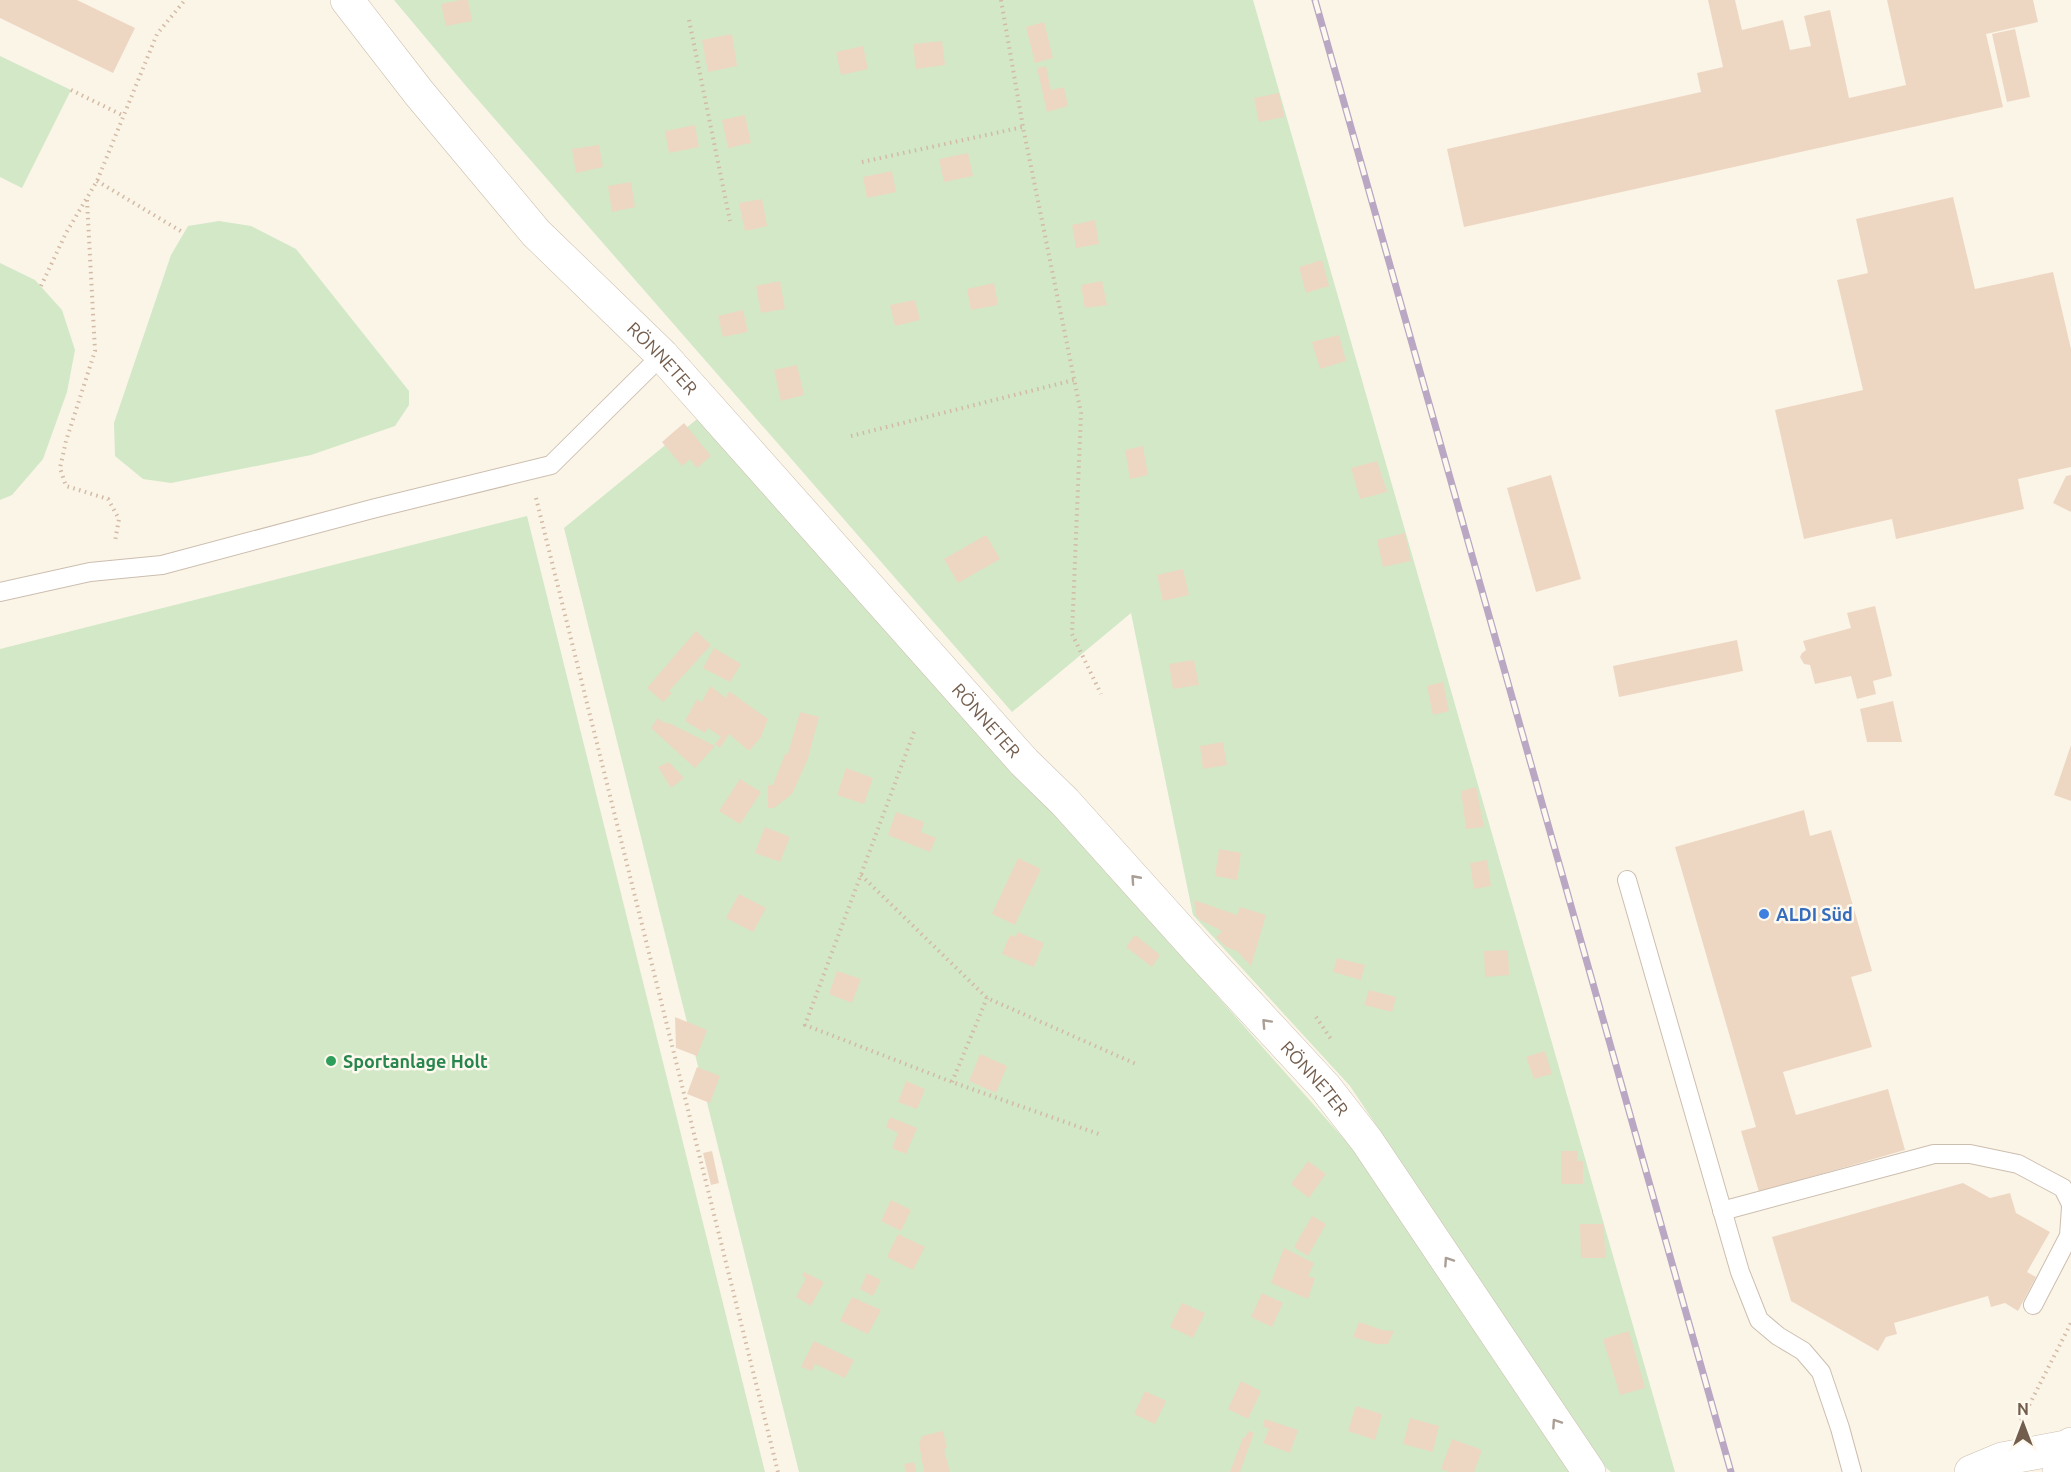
<svg xmlns="http://www.w3.org/2000/svg" width="2071" height="1472" font-family="Ubuntu,sans-serif">
<style>
.green{fill:#d2e8c7}
.building{fill:#eed7c2}
.lines{fill:none;stroke-linecap:round;stroke-linejoin:round}
.service-casing{stroke:#ccbeaf;stroke-width:20}
.minor-casing{stroke:#ccbeaf;stroke-width:34}
.secondary-casing{stroke:#cfbeac;stroke-width:34}
.path{stroke:#d3baa5;stroke-width:4;stroke-dasharray:1.5 4.5;stroke-linecap:butt}
.service{stroke:#fff;stroke-width:18}
.minor{stroke:#fff;stroke-width:33}
.secondary{stroke:#fff;stroke-width:33}
.rail-casing{stroke:#b9a7c4;stroke-width:7}
.rail{stroke:#fef9ee;stroke-width:4.5;stroke-dasharray:14;stroke-linecap:butt}
.oneway{stroke:#ab9e95}
.shop-dot{fill:#3f7fe0;stroke:#fef9ee;stroke-width:2}
.leisure-dot{fill:#2e9e5b;stroke:#fef9ee;stroke-width:2}
.labels{text-anchor:middle;dominant-baseline:central;stroke-width:5;stroke-linejoin:round;paint-order:stroke}
.street-label{font-size:18px;fill:#735e4e;stroke:#fef9ee}
.shop-label{font-size:18px;font-weight:bold;fill:#366cbe;stroke:#fef9ee;text-anchor:start}
.leisure-label{font-size:18px;font-weight:bold;fill:#27864d;stroke:#fef9ee;text-anchor:start}
</style>
<rect width="100%" height="100%" fill="#fbf5e8"/>
<g class="green">
<polygon points="394,0 1253,0 1675,1472 1611,1472 1604,1466 1350,1086 1193,915 1131,613 1012,712 466,86"/>
<polygon points="0,56 71,90 22,188 0,177"/>
<polygon points="219,221 251,226 296,249 409,391 409,405 395,426 311,455 171,483 143,479 115,456 114,423 171,255 188,226"/>
<polygon points="0,263 35,280 62,310 75,350 67,392 43,459 12,495 0,500"/>
<polygon points="702,415 1352,1148 1572,1472 799,1472 564,528"/>
<polygon points="527,516 765,1472 0,1472 0,649"/>
</g>
<g class="building">
<polygon points="0,0 77,0 135,28 113,73 0,18"/>
<polygon points="461,0 468,0 472,21 446,26 441,4"/>
<polygon points="1708,0 1735,0 1742,30 1783,20 1790,50 1811,46 1804,16 1830,10 1849,98 1906,85 1887,0 2033,0 2038,22 1986,34 2003,107 1464,227 1447,149 1701,92 1697,73 1723,67"/>
<polygon points="1044,22 1053,58 1035,63 1026,27"/>
<polygon points="2015,29 2030,97 2007,102 1992,34"/>
<polygon points="732,34 737,66 708,72 702,40"/>
<polygon points="942,41 945,65 916,69 913,44"/>
<polygon points="863,46 868,69 841,75 836,52"/>
<polygon points="1046,66 1051,90 1064,87 1068,106 1047,112 1037,68"/>
<polygon points="1279,93 1284,117 1259,122 1254,98"/>
<polygon points="745,115 751,143 728,148 722,120"/>
<polygon points="695,125 699,147 669,153 665,131"/>
<polygon points="599,145 603,167 576,173 572,149"/>
<polygon points="968,153 973,176 944,182 939,159"/>
<polygon points="892,171 896,192 867,198 863,177"/>
<polygon points="631,182 635,207 612,212 608,186"/>
<polygon points="1953,197 1975,289 2053,272 2071,349 2071,467 2018,479 2024,509 1896,539 1892,519 1804,539 1775,410 1863,390 1837,280 1868,273 1856,219"/>
<polygon points="762,199 767,226 745,231 739,203"/>
<polygon points="1095,220 1099,244 1076,248 1072,225"/>
<polygon points="1322,260 1329,286 1306,293 1299,267"/>
<polygon points="780,281 785,309 761,313 756,286"/>
<polygon points="1102,281 1107,305 1085,308 1081,285"/>
<polygon points="994,283 998,305 971,310 967,289"/>
<polygon points="915,300 920,320 895,326 890,305"/>
<polygon points="743,310 748,332 723,337 718,316"/>
<polygon points="1339,335 1346,361 1320,369 1312,342"/>
<polygon points="797,365 804,395 781,401 774,370"/>
<polygon points="684,423 711,456 697,468 690,459 682,466 662,442"/>
<polygon points="1143,446 1148,475 1130,479 1125,450"/>
<polygon points="1377,461 1387,492 1360,499 1351,468"/>
<polygon points="1551,475 1581,579 1536,592 1507,488"/>
<polygon points="2071,475 2071,512 2053,503 2066,476"/>
<polygon points="1405,533 1411,561 1383,567 1377,540"/>
<polygon points="986,535 1000,559 958,583 944,559"/>
<polygon points="1183,569 1189,595 1163,601 1157,575"/>
<polygon points="1875,606 1892,676 1873,681 1876,694 1857,699 1851,676 1815,684 1810,665 1804,664 1800,657 1802,653 1806,650 1803,641 1851,628 1847,613"/>
<polygon points="696,631 711,645 669,691 672,693 663,702 647,688"/>
<polygon points="1737,640 1743,671 1619,697 1613,666"/>
<polygon points="714,648 741,664 730,682 703,668"/>
<polygon points="1194,660 1199,685 1173,689 1169,664"/>
<polygon points="1443,682 1449,711 1433,715 1427,686"/>
<polygon points="710,686 726,698 729,691 768,719 761,737 749,751 729,734 720,748 715,744 721,737 708,728 705,733 685,721 697,699 702,702"/>
<polygon points="1893,701 1902,742 1867,742 1860,709"/>
<polygon points="800,712 819,717 808,758 792,794 774,808 768,808 768,785 773,785 785,754 788,754"/>
<polygon points="658,718 663,722 671,724 715,746 695,768 651,728"/>
<polygon points="1223,742 1227,765 1203,769 1200,746"/>
<polygon points="2071,745 2071,801 2054,795"/>
<polygon points="669,762 684,778 671,788 658,767"/>
<polygon points="846,768 873,778 864,804 837,795"/>
<polygon points="740,779 761,792 740,824 719,811"/>
<polygon points="1476,787 1484,827 1466,829 1461,791"/>
<polygon points="1804,810 1810,836 1831,830 1872,971 1851,977 1872,1047 1783,1072 1796,1115 1888,1089 1905,1150 1759,1192 1741,1131 1756,1127 1675,847"/>
<polygon points="896,812 924,822 921,832 936,838 930,852 888,835"/>
<polygon points="765,827 790,837 780,862 755,853"/>
<polygon points="1219,849 1241,853 1237,880 1215,876"/>
<polygon points="1018,858 1041,869 1015,925 992,914"/>
<polygon points="1487,860 1491,886 1474,889 1470,863"/>
<polygon points="739,894 766,908 753,932 726,918"/>
<polygon points="1194,900 1237,915 1240,907 1266,915 1251,966 1237,951 1226,947 1216,937 1222,931 1200,920 1196,915"/>
<polygon points="1018,932 1044,943 1034,967 1002,954 1010,935 1015,937"/>
<polygon points="1135,935 1160,955 1152,967 1126,947"/>
<polygon points="1508,950 1509,975 1485,977 1484,951"/>
<polygon points="1337,958 1365,965 1361,980 1333,972"/>
<polygon points="837,971 861,979 852,1003 829,994"/>
<polygon points="1369,990 1396,997 1392,1012 1364,1005"/>
<polygon points="675,1017 707,1030 697,1056 676,1048"/>
<polygon points="1545,1051 1552,1074 1534,1079 1526,1057"/>
<polygon points="980,1054 1007,1066 996,1093 969,1081"/>
<polygon points="697,1067 720,1076 710,1103 687,1094"/>
<polygon points="906,1081 925,1089 917,1109 898,1102"/>
<polygon points="890,1117 917,1128 906,1154 892,1148 898,1133 886,1127"/>
<polygon points="712,1151 719,1183 711,1185 703,1153"/>
<polygon points="1561,1151 1578,1151 1577,1161 1583,1161 1583,1184 1561,1184"/>
<polygon points="1308,1161 1326,1174 1309,1198 1291,1184"/>
<polygon points="1963,1183 1990,1198 2010,1193 2016,1213 2050,1232 2027,1272 2036,1277 2018,1311 2005,1303 1991,1307 1988,1296 1894,1323 1897,1334 1886,1337 1878,1351 1791,1301 1772,1237"/>
<polygon points="891,1200 911,1210 901,1231 881,1221"/>
<polygon points="1312,1216 1326,1224 1308,1256 1294,1247"/>
<polygon points="1580,1224 1603,1224 1606,1258 1581,1258"/>
<polygon points="898,1234 925,1247 913,1270 887,1257"/>
<polygon points="1284,1248 1314,1263 1308,1276 1315,1278 1308,1299 1271,1283"/>
<polygon points="804,1272 824,1282 811,1306 796,1297 806,1278 802,1276"/>
<polygon points="867,1273 881,1280 873,1296 860,1289"/>
<polygon points="1262,1293 1283,1303 1272,1327 1251,1317"/>
<polygon points="852,1297 881,1310 868,1334 840,1321"/>
<polygon points="1182,1303 1205,1313 1193,1338 1170,1327"/>
<polygon points="1359,1322 1382,1330 1394,1331 1388,1344 1376,1344 1353,1337"/>
<polygon points="1629,1331 1645,1388 1620,1395 1603,1339"/>
<polygon points="814,1341 854,1360 845,1378 815,1364 812,1371 801,1367"/>
<polygon points="1241,1381 1261,1391 1248,1419 1228,1409"/>
<polygon points="1145,1391 1166,1401 1155,1424 1134,1414"/>
<polygon points="1356,1406 1382,1414 1375,1440 1348,1431"/>
<polygon points="1410,1418 1439,1426 1433,1452 1403,1444"/>
<polygon points="1265,1419 1298,1430 1290,1453 1263,1443 1269,1429 1263,1426"/>
<polygon points="943,1431 947,1448 944,1449 950,1472 924,1472 919,1444 922,1436"/>
<polygon points="1248,1431 1254,1433 1240,1472 1230,1472 1243,1437 1245,1438"/>
<polygon points="1452,1439 1482,1450 1474,1472 1449,1472 1441,1469"/>
<polygon points="914,1462 916,1472 906,1472 904,1464"/>
</g>
<g class="lines">
<defs>
<g id="service">
<polyline points="0,592 90,572 162,565 372,509 551,465 662,355"/>
<polyline points="1627,880 1740,1272 1759,1320 1778,1336 1803,1351 1821,1372 1840,1428 1852,1472"/>
<polyline points="1722,1211 1934,1154 1970,1154 2018,1164 2063,1188 2071,1204"/>
<polyline points="2033,1305 2069,1236 2071,1207"/>
</g>
<g id="minor">
<path id="s1" d="M347,0L419,93L536,233L662,355L1024,762L1065,802L1198,950L1325,1087L1367,1141L1589,1472"/>
<polyline points="1971,1472 2002,1459 2071,1446"/>
</g>
<polyline id="secondary" points="2059,1472 2071,1444"/>
</defs>
<use href="#service" class="service-casing"/>
<use href="#minor" class="minor-casing"/>
<use href="#secondary" class="secondary-casing"/>
<g class="path">
<polyline points="1001,0 1023,127 1081,413 1072,634 1101,694"/>
<polyline points="689,20 730,221"/>
<polyline points="71,90 124,116"/>
<polyline points="862,162 1023,127"/>
<polyline points="97,181 184,233"/>
<polyline points="87,200 95,351 66,441 60,468 66,486 108,499 119,519 115,541"/>
<polyline points="41,286 66,233 97,181 157,34 185,0"/>
<polyline points="851,436 1074,380"/>
<polyline points="536,498 778,1472"/>
<polyline points="914,732 805,1025 952,1082 1099,1134"/>
<polyline points="861,875 987,998 1136,1064"/>
<polyline points="1316,1017 1331,1039"/>
<polyline points="952,1082 987,998"/>
<polyline points="2021,1421 2071,1323"/>
</g>
<use href="#service" class="service"/>
<use href="#minor" class="minor"/>
<use href="#secondary" class="secondary"/>
<defs>
<polyline id="rail" points="1315,0 1731,1472"/>
</defs>
<use href="#rail" class="rail-casing"/>
<use href="#rail" class="rail"/>
</g>
<defs><path id="oneway-chevron" d="M-2-3.5L2.5 0L-2 3.5" fill="none" stroke-width="1.6" stroke-linecap="round" stroke-linejoin="round" transform="scale(1.5)"/></defs>
<g class="oneway">
<use href="#oneway-chevron" transform="translate(1135 879) rotate(-132)"/>
<use href="#oneway-chevron" transform="translate(1266 1023) rotate(-133)"/>
<use href="#oneway-chevron" transform="translate(1448 1261) rotate(-124)"/>
<use href="#oneway-chevron" transform="translate(1556 1423) rotate(-124)"/>
</g>
<circle class="shop-dot" cx="1764" cy="914" r="6"/>
<circle class="leisure-dot" cx="331" cy="1061" r="6"/>
<g class="labels">
<g class="street-label">
<text stroke="none"><textPath href="#s1" startOffset="478">RÖNNETER</textPath></text>
<text stroke="none"><textPath href="#s1" startOffset="964">RÖNNETER</textPath></text>
<text stroke="none"><textPath href="#s1" startOffset="1450">RÖNNETER</textPath></text>
</g>
<g class="shop-label">
<text x="1776" y="914">ALDI Süd</text>
</g>
<g class="leisure-label">
<text x="343" y="1061">Sportanlage Holt</text>
</g>
</g>
<g transform="translate(2023 1424)" stroke="#fef9ee" stroke-width="4.5" paint-order="stroke">
<path d="M0-4.5L10 22L0 15L-10 22Z" fill="#735e4e"/>
<text y="-9" font-size="16" font-weight="bold" text-anchor="middle" fill="#735e4e">N</text>
</g>
</svg>
